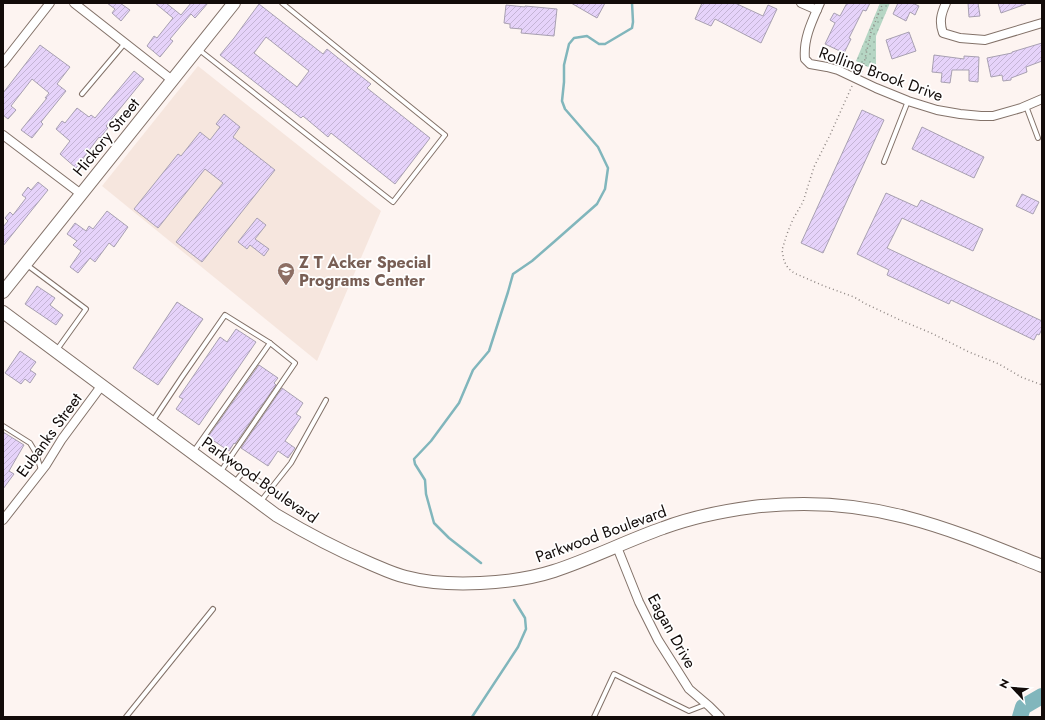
<svg xmlns="http://www.w3.org/2000/svg" width="1045" height="720" font-family="Jost,sans-serif">
<style>
.built{fill:#f6e6de}
.grass{fill:url(#grass-dots)}
.lines{fill:none;stroke-linecap:round;stroke-linejoin:round}
.stream{stroke:#81b6bc;stroke-width:2.5}
.river{stroke:#81b6bc;stroke-width:16}
.building{fill:url(#building-hatch);stroke:#a8a0b1;fill-rule:evenodd}
.lane-casing{stroke:#837269;stroke-width:6}
.street-casing{stroke:#837269;stroke-width:10}
.secondary-casing{stroke:#837269;stroke-width:14}
.path{stroke:#8e8683;stroke-width:1.5;stroke-dasharray:1 3;stroke-linecap:butt}
.lane{stroke:#fff;stroke-width:4}
.street{stroke:#fff;stroke-width:8}
.secondary{stroke:#fff;stroke-width:12}
.labels{text-anchor:middle;dominant-baseline:central;stroke-width:3.5;stroke-linejoin:round;paint-order:stroke}
.street-label{font-size:16px;fill:#120b09;stroke:#fff}
.education-label{font-size:16px;font-weight:bold;fill:#785e54;stroke:#fff;text-anchor:start}
</style>
<defs>
<pattern id="grass-dots" width="8" height="8" patternUnits="userSpaceOnUse"><rect width="8" height="8" fill="#b6d6c4"/><path d="M2 2h.1M6 6h.1" fill="none" stroke="#9bb6a7" stroke-width="1.8" stroke-linecap="round"/></pattern>
<pattern id="building-hatch" width="6" height="6" patternUnits="userSpaceOnUse"><rect width="6" height="6" fill="#e6d3fa"/><path d="M-1 1l2-2M0 6l6-6M5 7l2-2" fill="none" stroke="#c4b4d5"/></pattern>
</defs>
<rect width="100%" height="100%" fill="#fdf4f1"/>
<polygon class="built" points="198,66 381,211 317,361 102,186"/>
<polygon class="grass" points="880,3 890,3 876,36 876,71 856,61"/>
<g class="lines">
<g class="stream">
<polyline points="481,563 449,538 434,523 426,494 425,480 415,464 414,459 431,441 459,403 473,370 489,351 508,292 513,274 532,261 555,241 597,204 605,189 608,168 598,147 565,109 562,101 564,82 564,65 569,44 574,38 587,36 599,44 605,44 632,28 633,22 632,3"/>
<polyline points="472,717 518,647 526,629 525,618 514,600"/>
</g>
<polyline class="river" points="1020,717 1023,707 1042,696"/>
</g>
<g class="building">
<polygon points="107,3 120,3 130,10 121,21 112,13 115,9"/>
<polygon points="155,3 166,3 181,15 191,3 208,3 195,18 191,14 170,39 173,41 160,57 147,46 154,36 157,38 173,18"/>
<polygon points="571,3 605,3 597,18"/>
<polygon points="702,3 735,3 763,16 768,5 777,9 761,43 715,19 711,26 695,19"/>
<polygon points="847,3 870,3 866,11 863,10 849,38 851,39 844,53 825,44 835,23 830,20 834,13 840,16"/>
<polygon points="898,3 912,3 919,6 915,15 910,12 906,21 893,14"/>
<polygon points="968,3 978,3 980,16 969,17"/>
<polygon points="998,3 1026,3 1026,4 1001,13"/>
<path d="M259,4L323,54L327,49L353,70L371,84L367,88L430,138L395,184L331,133L328,137L303,116L301,118L220,55L234,38ZM266,37L309,71L297,87L254,53Z"/>
<polygon points="506,5 525,7 525,6 557,9 554,36 521,33 522,29 510,28 510,24 504,23"/>
<polygon points="909,32 916,51 892,59 886,40"/>
<polygon points="1042,43 1042,61 1026,67 1027,72 1011,78 1011,80 1003,81 1002,75 991,77 987,58 1012,53 1012,52"/>
<polygon points="40,45 70,67 57,84 66,91 41,122 43,124 32,138 21,130 47,98 45,98 49,93 32,79 11,106 16,110 8,119 3,115 3,93"/>
<polygon points="934,55 964,59 964,56 979,57 978,82 969,81 969,70 952,70 950,83 941,82 942,73 932,72"/>
<polygon points="134,71 144,79 106,126 108,128 100,138 99,137 76,168 60,154 70,141 56,129 62,121 65,123 77,108 89,117 91,115 95,118"/>
<polygon points="862,110 884,120 823,253 801,243"/>
<polygon points="224,114 240,127 233,137 275,170 202,262 176,242 223,183 205,169 158,228 134,209 178,154 181,156 200,132 210,140 220,127 216,124"/>
<polygon points="922,127 984,157 974,178 912,149"/>
<polygon points="38,182 48,190 3,246 3,227 8,221 5,218 10,212 13,215 26,198 22,195 28,187 31,190"/>
<polygon points="886,193 917,207 921,200 983,229 973,251 902,218 887,248 970,287 1042,321 1042,329 1039,335 1037,334 1034,340 951,300 949,304 887,275 889,270 857,254"/>
<polygon points="1022,194 1039,202 1033,214 1016,206"/>
<polygon points="107,211 128,227 114,247 109,243 95,262 90,258 78,273 70,267 81,251 73,245 77,241 67,234 75,223 86,231 89,226 93,229"/>
<polygon points="257,218 266,225 255,239 269,249 264,256 250,245 247,249 238,242"/>
<polygon points="37,286 55,298 50,305 63,315 56,325 25,304"/>
<polygon points="177,302 203,319 158,385 133,368"/>
<polygon points="236,329 256,342 199,425 176,409 183,399 179,397 220,337 227,342"/>
<polygon points="20,351 36,362 30,370 36,374 30,383 25,379 21,384 5,373"/>
<polygon points="259,365 278,378 274,383 276,385 235,444 234,443 229,451 208,437"/>
<polygon points="282,388 303,403 296,414 301,417 285,441 295,448 288,458 278,451 268,466 241,448"/>
<polygon points="3,432 24,445 9,471 14,474 3,489"/>
</g>
<g class="lines">
<defs>
<g id="lane">
<polyline points="198,49 393,202 445,135 282,3"/>
<polyline points="82,94 125,43"/>
<polyline points="1026,106 1038,138"/>
<polyline points="884,162 908,101"/>
<polyline points="27,265 86,309 56,351"/>
<polyline points="152,422 182,377 225,315 270,343 295,363 221,471"/>
<polyline points="3,426 30,443 36,453 41,470"/>
<polyline points="194,451 270,343"/>
<polyline points="235,482 244,471 270,489"/>
<polyline points="261,501 291,463 326,400"/>
<polyline points="126,717 213,609"/>
<polyline points="594,717 614,674 689,711 707,704"/>
</g>
<g id="street">
<polyline points="74,3 172,80"/>
<polyline points="801,3 817,10"/>
<path d="M820,3C812,21 803,39 805,59L810,64L827,67L838,70L876,88L908,101L937,110L960,114L981,116H993L1021,108L1042,99"/>
<path d="M946,3C941,14 939,22 943,33L960,38L985,40L1042,23"/>
<polyline points="3,63 50,3"/>
<polyline points="3,135 81,194"/>
<polyline points="3,520 46,465 62,439 102,385"/>
<polyline points="617,547 639,602 658,640 689,689 709,706 720,717"/>
</g>
<g id="secondary">
<polyline points="3,292 234,3"/>
<path d="M3,312L276,515C306,533 336,549 369,563C381,568 393,574 406,577C447,588 514,584 554,571C591,559 626,541 663,528C692,517 723,511 753,507C803,501 856,504 905,517C952,529 997,548 1042,566"/>
</g>
</defs>
<use href="#lane" class="lane-casing"/>
<use href="#street" class="street-casing"/>
<use href="#secondary" class="secondary-casing"/>
<g class="path">
<polyline points="862,72 871,32 883,3"/>
<polyline points="852,86 830,135 814,167 803,202 793,219 787,234 782,250 784,261 788,268 794,273 824,286 854,297 866,304 900,320 931,333 969,352 999,364 1021,377 1042,385"/>
</g>
<use href="#lane" class="lane"/>
<use href="#street" class="street"/>
<use href="#secondary" class="secondary"/>
</g>
<defs>
<symbol id="school-pin" viewBox="-11 -11 22 30"><path d="M0 17L-7.5 6A9.5 9.5 0 1 1 7.5 6Z" fill="#8d6e63" stroke="#fff"/><path d="M0-5L7-2L0 1L-7-2ZM-4 1L0 2.5L4 1V4Q0 6-4 4Z" fill="#fff"/></symbol>
</defs>
<g fill-rule="evenodd">
<use href="#school-pin" x="276" y="261" width="20" height="27"/>
</g>
<g class="labels">
<g class="street-label">
<text transform="translate(881 74) rotate(20)">Rolling Brook Drive</text>
<text transform="translate(106 137) rotate(-51)">Hickory Street</text>
<text transform="translate(49 435) rotate(-54)">Eubanks Street</text>
<text transform="translate(260 480) rotate(35)">Parkwood Boulevard</text>
<text transform="translate(601 534) rotate(-20)">Parkwood Boulevard</text>
<text transform="translate(672 631) rotate(61)">Eagan Drive</text>
</g>
<g class="education-label">
<text x="299" y="262">Z T Acker Special<tspan x="299" dy="18">Programs Center</tspan></text>
</g>
</g>
<rect width="1045" height="720" fill="none" stroke="#120b09" stroke-width="8"/>
<g transform="translate(1013 688) rotate(296)" stroke="#ffffff" stroke-width="3" paint-order="stroke">
<path d="M0-3L7 15L0 10L-7 15Z" fill="#120b09"/>
<text y="-6" font-size="11" font-weight="bold" text-anchor="middle" fill="#120b09">N</text>
</g>
</svg>
